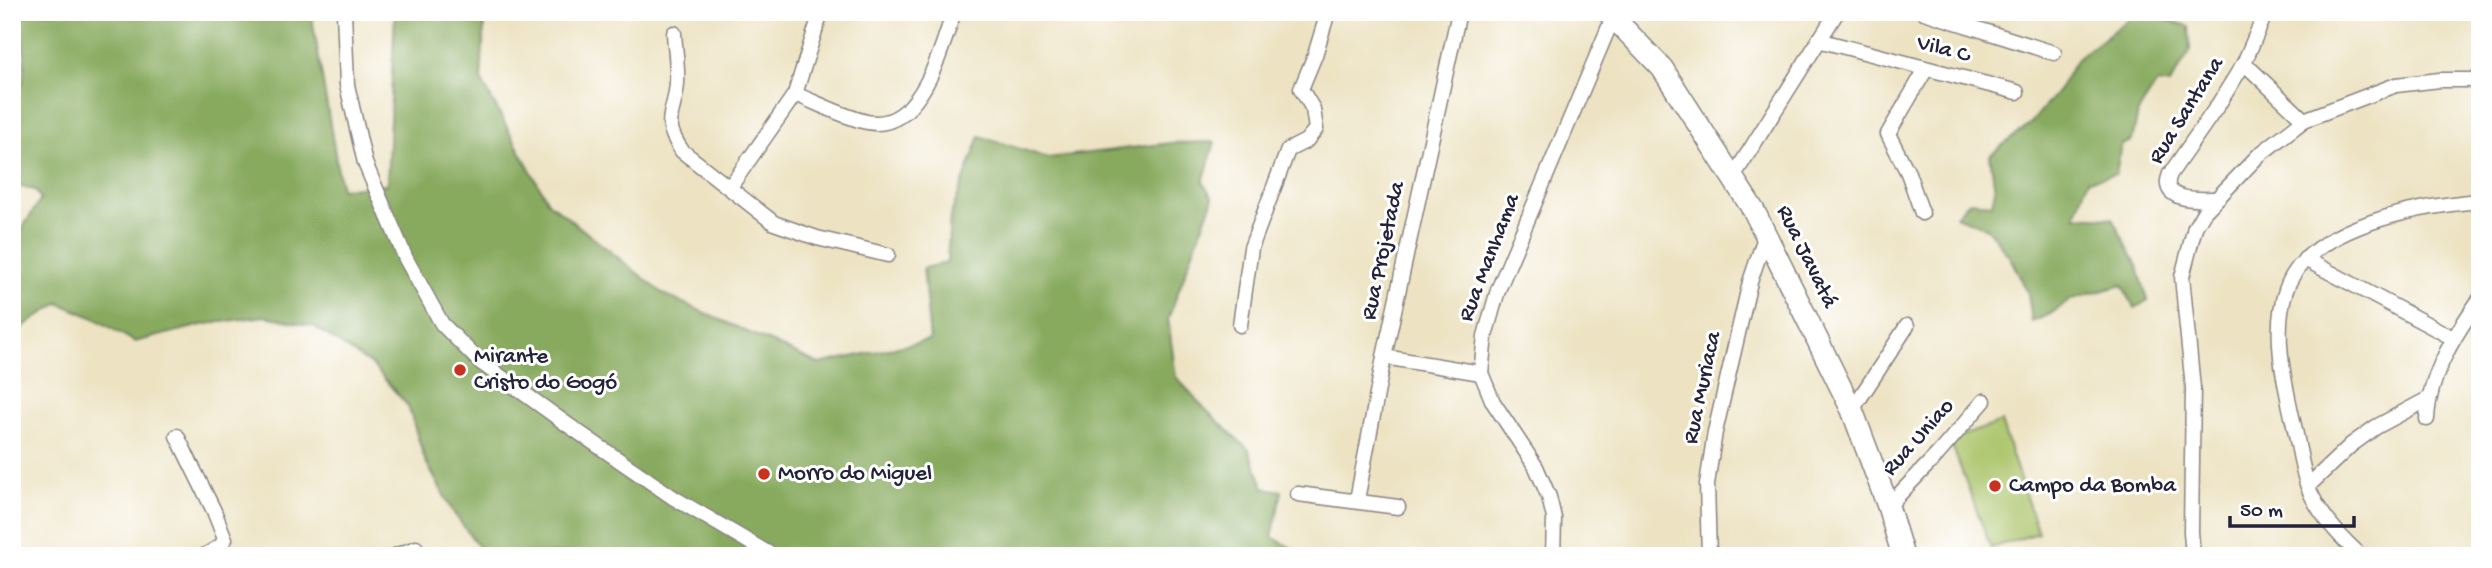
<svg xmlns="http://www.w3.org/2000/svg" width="2492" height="568" font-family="'Gochi Hand',sans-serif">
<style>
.green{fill:#abc46a;stroke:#667352;stroke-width:2}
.forest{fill:#88aa5e;stroke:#55664c;stroke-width:2}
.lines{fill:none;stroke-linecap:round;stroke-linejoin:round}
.street-casing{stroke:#88827f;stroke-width:17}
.secondary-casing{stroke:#88827f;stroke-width:24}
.street{stroke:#fff;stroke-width:14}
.secondary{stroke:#fff;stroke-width:21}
.poi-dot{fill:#c8321e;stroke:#fff;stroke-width:2.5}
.labels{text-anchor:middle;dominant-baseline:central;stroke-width:6;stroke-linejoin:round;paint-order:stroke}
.street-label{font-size:23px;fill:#22223b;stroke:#fff}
.poi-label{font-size:23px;fill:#22223b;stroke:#fff;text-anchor:start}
</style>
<rect width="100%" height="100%" fill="#fff"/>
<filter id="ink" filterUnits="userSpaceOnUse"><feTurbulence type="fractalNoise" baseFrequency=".0143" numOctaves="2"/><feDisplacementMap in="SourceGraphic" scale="14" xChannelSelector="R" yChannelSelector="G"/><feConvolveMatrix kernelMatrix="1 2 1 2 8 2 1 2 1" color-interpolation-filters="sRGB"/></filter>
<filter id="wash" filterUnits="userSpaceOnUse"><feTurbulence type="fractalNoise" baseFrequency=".00686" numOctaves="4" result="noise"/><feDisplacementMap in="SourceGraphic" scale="28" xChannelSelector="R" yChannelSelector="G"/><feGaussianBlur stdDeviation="1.57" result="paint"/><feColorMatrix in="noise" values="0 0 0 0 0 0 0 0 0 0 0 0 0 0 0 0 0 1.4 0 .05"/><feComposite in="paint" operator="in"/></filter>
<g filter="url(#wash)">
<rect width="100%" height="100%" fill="#ede3c3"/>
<polygon class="green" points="2001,422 2038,533 1991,548 1950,440"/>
<g class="forest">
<polygon points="12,12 311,12 341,189 387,184 395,12 485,12 481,80 548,202 665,295 819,364 930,340 923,268 947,263 950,217 980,136 1048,158 1171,143 1215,142 1203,182 1213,198 1168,319 1176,377 1204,408 1249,450 1264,488 1282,491 1272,537 1306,556 484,554 453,512 425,460 408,406 373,366 313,326 265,316 206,324 135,342 94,318 59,303 24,326 12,343 12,257 19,253 13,243 41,199 35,190 12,185 12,94 23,83 25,56 20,26 12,21"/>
<polygon points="2137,12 2189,26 2190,52 2169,85 2157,83 2138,112 2132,141 2121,145 2116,174 2088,180 2075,216 2112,218 2137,265 2148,300 2135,308 2122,285 2072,299 2050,314 2032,322 2028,293 2011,259 1987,228 1956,216 1970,201 1992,204 1995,190 1990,155 2031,123 2058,91 2076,60"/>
</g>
</g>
<g filter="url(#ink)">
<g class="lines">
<defs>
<g id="street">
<polyline points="344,12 347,85 365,163 406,259 442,324 479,361 568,425 674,498 773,556"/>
<polyline points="1924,12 2054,53"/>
<path d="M674,33C675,49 678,67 677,83C675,115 660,118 682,151L774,223L817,238L888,255"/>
<polyline points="1818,40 2017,92"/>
<polyline points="2244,63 2304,120"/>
<path d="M795,94C817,103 844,117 867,122C920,133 941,49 954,12"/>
<polyline points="1733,177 1837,12"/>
<polyline points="730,187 795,94 821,12"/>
<path d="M2215,199C2203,199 2171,202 2168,185C2167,181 2169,177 2170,174L2218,105L2244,63L2266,12"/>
<polyline points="1922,213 1908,173 1888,134 1926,69"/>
<polyline points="2305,259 2453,338"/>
<polyline points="1240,325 1251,248 1288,150 1306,141 1316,129 1313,109 1301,89 1315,55 1328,12"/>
<polyline points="1384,357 1481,373"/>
<polyline points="1852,410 1907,326"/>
<path d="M2427,419C2429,375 2455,334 2480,299"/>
<polyline points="177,436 214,511 225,539 221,546 204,556"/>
<polyline points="2308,486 2351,445 2376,427 2428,399"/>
<polyline points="1298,494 1398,507"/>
<polyline points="1357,500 1384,357 1459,12"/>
<polyline points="1888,506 1937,455 1984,401"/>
<polyline points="395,556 416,548"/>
<polyline points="1553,556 1554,518 1549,497 1536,467 1493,402 1481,373 1485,336 1498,290 1614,15"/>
<polyline points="1709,556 1707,484 1715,432 1750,282 1766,234"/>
<polyline points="2193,556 2191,532 2193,388 2182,277 2195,227 2204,212 2259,155 2304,120 2396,85 2440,80 2480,80"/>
<path d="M2361,556C2340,537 2316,511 2307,484C2301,464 2298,442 2293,421C2284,381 2272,330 2286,290C2308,225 2420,206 2480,201"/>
</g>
<polyline id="secondary" points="1608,12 1662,68 1754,211 1852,410 1888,506 1903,556"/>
</defs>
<use href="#street" class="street-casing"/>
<use href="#secondary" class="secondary-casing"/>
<use href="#street" class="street"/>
<use href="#secondary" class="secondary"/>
</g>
</g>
<g class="poi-dot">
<circle cx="460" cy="370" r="7"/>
<circle cx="764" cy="474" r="7"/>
<circle cx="1995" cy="486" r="7"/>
</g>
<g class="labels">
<g class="street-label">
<text transform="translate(1943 50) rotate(15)">Vila C</text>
<text transform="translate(2187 111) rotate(-58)">Rua Santana</text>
<text transform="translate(1384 251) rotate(-78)">Rua Projetada</text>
<text transform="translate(1806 257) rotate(64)">Rua Javatá</text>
<text transform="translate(1490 258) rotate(-69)">Rua Manhama</text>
<text transform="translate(1703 388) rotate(-78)">Rua Muriaca</text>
<text transform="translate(1919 438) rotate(-48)">Rua Uniao</text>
</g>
<g class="poi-label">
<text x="474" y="357">Mirante<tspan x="474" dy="26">Cristo do Gogó</tspan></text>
<text x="778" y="474">Morro do Miguel</text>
<text x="2009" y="486">Campo da Bomba</text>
</g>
</g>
<rect width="2492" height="568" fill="none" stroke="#fff" stroke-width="42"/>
<path d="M2230 516v10h124v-10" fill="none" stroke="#22223b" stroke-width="3.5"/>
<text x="2240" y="516" font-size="21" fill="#22223b" stroke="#ffffff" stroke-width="5" paint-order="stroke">50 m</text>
</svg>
